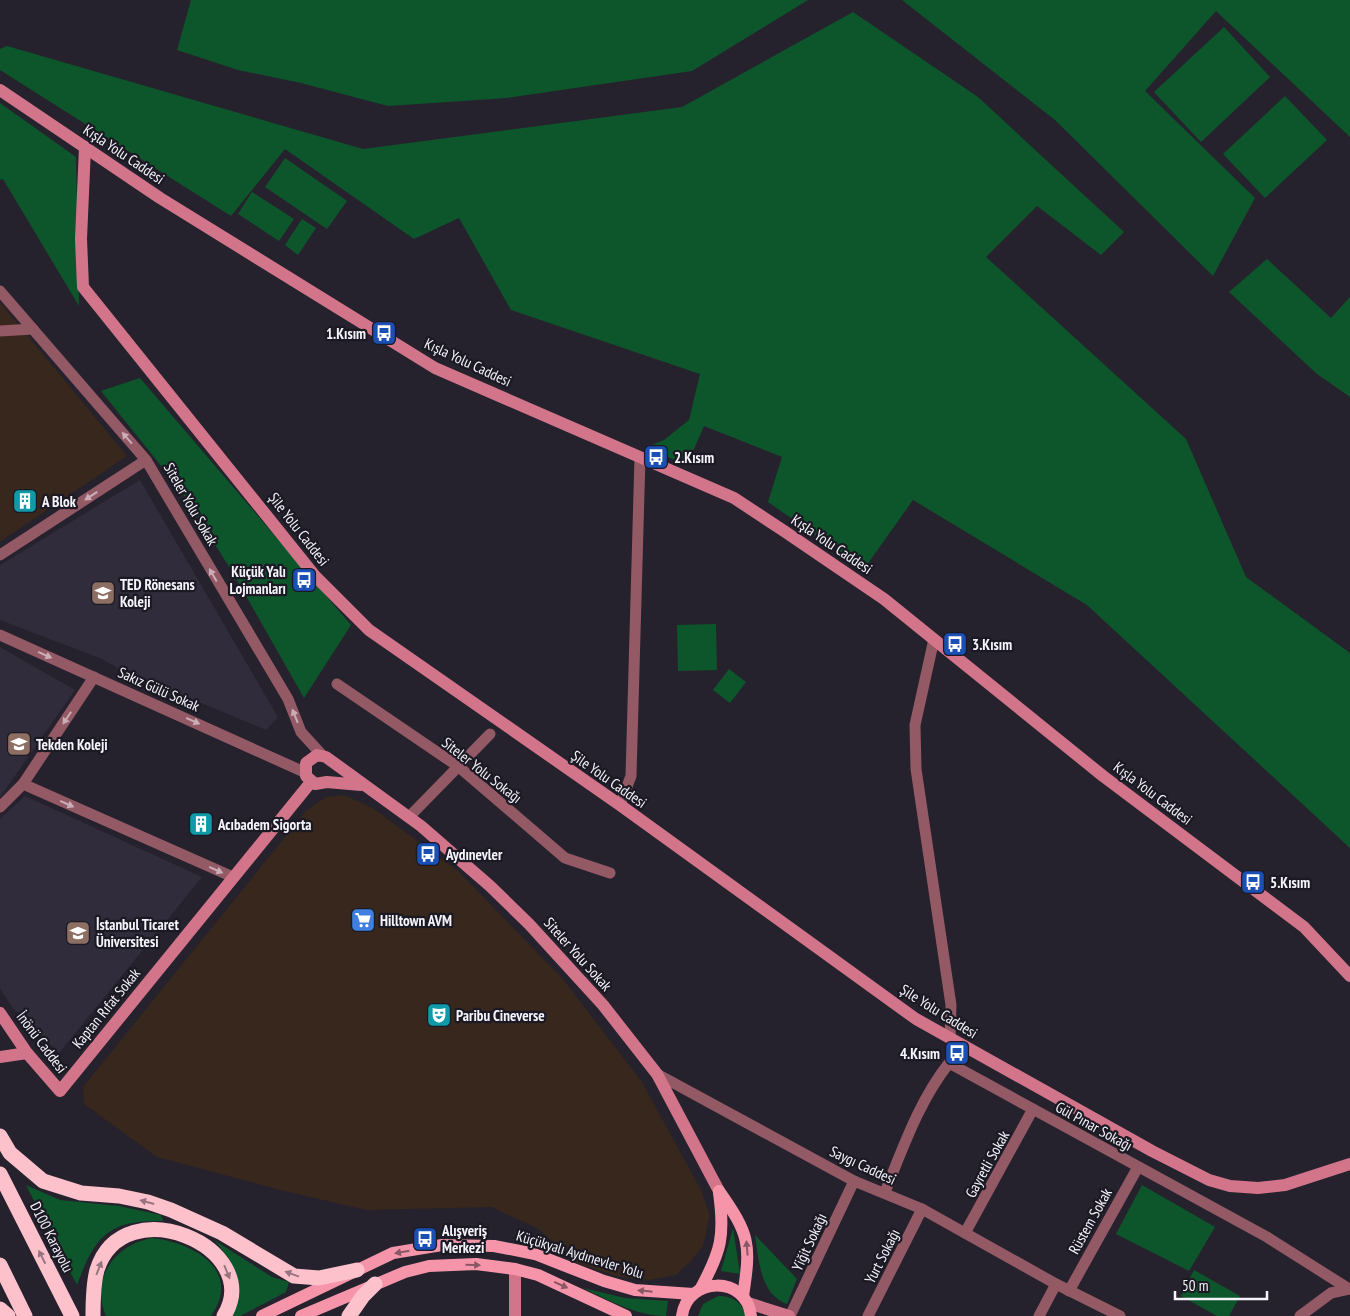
<svg xmlns="http://www.w3.org/2000/svg" width="1350" height="1316" font-family="'PT Sans Narrow',sans-serif">
<style>
.commercial{fill:#37271d}
.built{fill:#302c3c}
.green{fill:#0d562b}
.lines{fill:none;stroke-linecap:round;stroke-linejoin:round}
.street{stroke:#935965;stroke-width:11}
.secondary{stroke:#d3758a;stroke-width:12}
.primary{stroke:#f695aa;stroke-width:12}
.highway{stroke:#fdc1cc;stroke-width:15}
.oneway{fill:#c9aeb8}
.oneway2{fill:#977580}
.oneway3{fill:#885766}
.labels{text-anchor:middle;dominant-baseline:central;stroke-width:4.5;stroke-linejoin:round;paint-order:stroke}
.street-label{font-size:15px;fill:#f5f4fb;stroke:#1b1923}
.poi-label{font-size:15px;font-weight:bold;fill:#f5f4fb;stroke:#1b1923;text-anchor:start}
</style>
<rect width="100%" height="100%" fill="#25222d"/>
<g class="commercial">
<polygon points="0,302 127,456 0,542"/>
<polygon points="345,795 374,809 458,871 562,978 642,1082 701,1190 710,1215 703,1246 691,1261 676,1275 649,1280 619,1277 577,1263 537,1228 491,1207 366,1210 280,1190 157,1157 84,1104 83,1087 306,811 326,797"/>
</g>
<g class="built">
<polygon points="140,480 278,717 266,730 201,703 192,705 148,686 102,659 0,620 0,565"/>
<polygon points="0,647 75,690 0,797"/>
<polygon points="25,796 202,877 59,1053 12,1007 0,988 0,819"/>
</g>
<g class="green">
<polygon points="191,0 808,0 692,71 507,98 388,106 301,83 238,70 177,50"/>
<polygon points="902,0 1350,0 1350,137 1216,11 1145,91 1255,198 1213,276 1055,120"/>
<polygon points="853,12 978,97 1124,232 1101,255 1037,206 986,257 1186,439 1246,577 1350,653 1350,848 1087,605 913,500 864,569 768,502 782,457 704,426 687,465 649,449 654,444 664,440 689,420 700,374 511,310 459,218 414,239 285,149 231,216 0,70 0,49 7,46 363,149 682,107"/>
<polygon points="1224,27 1270,77 1201,142 1154,92"/>
<polygon points="1285,96 1327,140 1265,198 1223,154"/>
<polygon points="0,103 76,157 79,306 3,179 0,180"/>
<polygon points="285,158 347,201 327,229 265,187"/>
<polygon points="252,192 294,219 279,241 238,214"/>
<polygon points="302,219 316,228 298,255 285,245"/>
<polygon points="1267,259 1331,318 1350,297 1350,397 1317,374 1229,292"/>
<polygon points="140,378 351,625 304,698 233,573 182,492 101,391"/>
<polygon points="716,624 717,670 678,671 677,625"/>
<polygon points="729,669 746,682 730,703 713,690"/>
<path d="M26,1185L60,1200L119,1206L161,1215L163,1221C109,1220 95,1235 77,1285Z"/>
<polygon points="1142,1185 1215,1227 1189,1271 1116,1234"/>
<polygon points="733,1228 740,1274 721,1271"/>
<path d="M755,1235L797,1279L787,1304C760,1294 759,1261 755,1235Z"/>
<path d="M153,1238C193,1243 243,1270 211,1316H106C90,1278 115,1244 153,1238Z"/>
<path d="M214,1240L272,1277L289,1282L286,1292L240,1316H233C238,1288 235,1262 214,1240Z"/>
<polygon points="1194,1270 1240,1296 1229,1316 1217,1316 1181,1296"/>
<path d="M583,1288L625,1298L668,1301L666,1316C636,1316 609,1300 583,1288Z"/>
<path d="M718,1296C734,1296 740,1302 747,1316H698L703,1304Z"/>
</g>
<g class="lines">
<g class="street">
<polyline points="0,291 146,460 288,699 301,732 322,755"/>
<polyline points="0,331 33,329"/>
<polyline points="0,555 146,460"/>
<polyline points="0,635 304,772"/>
<polyline points="934,639 915,725 916,769 951,1005 950,1039"/>
<polyline points="337,684 459,767 565,858 610,873"/>
<polyline points="23,784 233,877"/>
<polyline points="620,805 631,776 640,457"/>
<polyline points="0,807 23,784 94,677"/>
<polyline points="409,817 490,734"/>
<polyline points="657,1074 854,1181 922,1209 1056,1284 1120,1316"/>
<path d="M885,1192C903,1148 919,1101 949,1063L1267,1237L1349,1289"/>
<polyline points="965,1233 1033,1109"/>
<polyline points="1069,1291 1138,1167"/>
<polyline points="790,1316 854,1181"/>
<polyline points="868,1316 922,1209"/>
<polyline points="1039,1316 1056,1284"/>
<polyline points="1300,1316 1331,1293 1350,1289"/>
</g>
<g class="secondary">
<polyline points="0,90 160,198 435,368 734,498 784,531 884,599 1103,776 1304,927 1350,976"/>
<polyline points="85,147 81,239 83,287 315,576 369,630 620,805 916,1019 1152,1151 1209,1180 1230,1186 1258,1188 1285,1185 1350,1164"/>
<polyline points="361,785 327,782 315,784 306,776 306,763 317,755 326,757 421,826 490,886 529,924 603,1005 657,1074 719,1191"/>
<polyline points="0,1013 27,1053 60,1091 311,782"/>
<polyline points="0,1057 27,1053"/>
<polyline points="748,1303 789,1316"/>
<polyline points="515,1316 515,1269"/>
</g>
<g class="primary">
<path d="M719,1191C750,1235 751,1244 743,1296"/>
<path d="M701,1288C721,1251 725,1236 719,1193"/>
<polyline points="262,1316 393,1253 442,1245 494,1246 535,1254 604,1281 635,1290 693,1294"/>
<polyline points="301,1316 405,1272 429,1266 476,1264 515,1269 538,1275 626,1316"/>
<path d="M682,1316C687,1276 747,1275 751,1316"/>
</g>
<g class="highway">
<polyline points="0,1136 10,1153 43,1181 81,1193 119,1196 148,1202 171,1210 222,1233 294,1276 319,1278 357,1270"/>
<polyline points="0,1174 72,1316"/>
<polyline points="0,1265 25,1316"/>
<polyline points="0,1309 8,1316"/>
<path d="M93,1316C93,1301 93,1285 97,1270C123,1187 266,1247 224,1316"/>
<polyline points="349,1316 363,1296 375,1284"/>
</g>
</g>
<defs><path id="oneway-solid" d="M-6-.8H1V-3.2L6.5 0L1 3.2V.8H-6Z" transform="scale(1.25)"/></defs>
<g class="oneway">
<use href="#oneway-solid" transform="translate(127 438) rotate(-131)"/>
<use href="#oneway-solid" transform="translate(91 496) rotate(147)"/>
<use href="#oneway-solid" transform="translate(213 575) rotate(-120)"/>
<use href="#oneway-solid" transform="translate(45 655) rotate(24)"/>
<use href="#oneway-solid" transform="translate(295 716) rotate(-112)"/>
<use href="#oneway-solid" transform="translate(67 718) rotate(124)"/>
<use href="#oneway-solid" transform="translate(193 721) rotate(24)"/>
<use href="#oneway-solid" transform="translate(67 804) rotate(24)"/>
<use href="#oneway-solid" transform="translate(216 870) rotate(24)"/>
</g>
<g class="oneway2">
<use href="#oneway-solid" transform="translate(147 1202) rotate(-165)"/>
<use href="#oneway-solid" transform="translate(42 1257) rotate(-117)"/>
<use href="#oneway-solid" transform="translate(99 1268) rotate(-69)"/>
<use href="#oneway-solid" transform="translate(227 1272) rotate(68)"/>
<use href="#oneway-solid" transform="translate(292 1274) rotate(-160)"/>
</g>
<g class="oneway3">
<use href="#oneway-solid" transform="translate(747 1248) rotate(-95)"/>
<use href="#oneway-solid" transform="translate(402 1252) rotate(170)"/>
<use href="#oneway-solid" transform="translate(473 1265) rotate(1)"/>
<use href="#oneway-solid" transform="translate(561 1285) rotate(24)"/>
<use href="#oneway-solid" transform="translate(645 1291) rotate(-174)"/>
</g>
<defs>
<symbol id="bus-square" viewBox="-11 -11 22 22"><rect x="-9" y="-9" width="18" height="18" rx="4" fill="#1a4fb4" stroke="#1b1923"/><path d="M-5-6H5V4H4V6H2V4H-2V6H-4V4H-5ZM-3.5-4V0h7V-4ZM-3.5 1.2v1.5H-2V1.2ZM2 1.2v1.5H3.5V1.2Z" fill="#fff"/></symbol>
<symbol id="building-square" viewBox="-11 -11 22 22"><rect x="-9" y="-9" width="18" height="18" rx="4" fill="#0f9aa8" stroke="#1b1923"/><path d="M-4-6H4V6H1V3H-1V6H-4ZM-2.5-4.3h1.7v1.8h-1.7ZM.8-4.3h1.7v1.8H.8ZM-2.5-1h1.7V.8h-1.7ZM.8-1h1.7V.8H.8Z" fill="#fff"/></symbol>
<symbol id="school-square" viewBox="-11 -11 22 22"><rect x="-9" y="-9" width="18" height="18" rx="4" fill="#8d6e63" stroke="#1b1923"/><path d="M0-5L7-2L0 1L-7-2ZM-4 1L0 2.5L4 1V4Q0 6-4 4Z" fill="#fff"/></symbol>
<symbol id="supermarket-square" viewBox="-11 -11 22 22"><rect x="-9" y="-9" width="18" height="18" rx="4" fill="#3f7fe0" stroke="#1b1923"/><path d="M-6-5.5h2.5l.6 2H6L4.5 2H-2.5L-4.4-4H-6ZM-1.5 3.2a1.3 1.3 0 1 0 .1 0ZM3 3.2a1.3 1.3 0 1 0 .1 0Z" fill="#fff"/></symbol>
<symbol id="university-square" viewBox="-11 -11 22 22"><rect x="-9" y="-9" width="18" height="18" rx="4" fill="#8d6e63" stroke="#1b1923"/><path d="M0-5L7-2L0 1L-7-2ZM-4 1L0 2.5L4 1V4Q0 6-4 4Z" fill="#fff"/></symbol>
<symbol id="theatre-square" viewBox="-11 -11 22 22"><rect x="-9" y="-9" width="18" height="18" rx="4" fill="#0f9aa8" stroke="#1b1923"/><path d="M-5-5.5Q0-4 5-5.5V0Q5 5 0 6Q-5 5-5 0ZM-3.3-2.5H-1v1.5H-3.3ZM1-2.5H3.3v1.5H1ZM-2.8 1Q0 5.5 2.8 1Z" fill="#fff"/></symbol>
</defs>
<g fill-rule="evenodd">
<use href="#bus-square" x="370" y="319" width="28" height="28"/>
<use href="#bus-square" x="642" y="443" width="28" height="28"/>
<use href="#building-square" x="11" y="487" width="28" height="28"/>
<use href="#bus-square" x="290" y="566" width="28" height="28"/>
<use href="#school-square" x="89" y="579" width="28" height="28"/>
<use href="#bus-square" x="941" y="630" width="28" height="28"/>
<use href="#school-square" x="5" y="730" width="28" height="28"/>
<use href="#building-square" x="187" y="810" width="28" height="28"/>
<use href="#bus-square" x="414" y="840" width="28" height="28"/>
<use href="#bus-square" x="1239" y="868" width="28" height="28"/>
<use href="#supermarket-square" x="349" y="906" width="28" height="28"/>
<use href="#university-square" x="64" y="919" width="28" height="28"/>
<use href="#theatre-square" x="425" y="1001" width="28" height="28"/>
<use href="#bus-square" x="943" y="1039" width="28" height="28"/>
<use href="#bus-square" x="411" y="1225" width="28" height="28"/>
</g>
<g class="labels">
<g class="street-label">
<text transform="translate(124 154) rotate(34)">Kışla Yolu Caddesi</text>
<text transform="translate(468 362) rotate(25)">Kışla Yolu Caddesi</text>
<text transform="translate(191 504) rotate(60)">Siteler Yolu Sokak</text>
<text transform="translate(299 529) rotate(52)">Şile Yolu Caddesi</text>
<text transform="translate(832 544) rotate(34)">Kışla Yolu Caddesi</text>
<text transform="translate(159 689) rotate(24)">Sakız Gülü Sokak</text>
<text transform="translate(482 770) rotate(38)">Siteler Yolu Sokağı</text>
<text transform="translate(609 779) rotate(35)">Şile Yolu Caddesi</text>
<text transform="translate(1153 793) rotate(37)">Kışla Yolu Caddesi</text>
<text transform="translate(578 954) rotate(48)">Siteler Yolu Sokak</text>
<text transform="translate(106 1008) rotate(-51)">Kaptan Rıfat Sokak</text>
<text transform="translate(939 1011) rotate(32)">Şile Yolu Caddesi</text>
<text transform="translate(42 1042) rotate(53)">İnönü Caddesi</text>
<text transform="translate(1094 1126) rotate(29)">Gül Pınar Sokağı</text>
<text transform="translate(987 1164) rotate(-61)">Gayretli Sokak</text>
<text transform="translate(863 1165) rotate(25)">Saygı Caddesi</text>
<text transform="translate(1090 1221) rotate(-61)">Rüstem Sokak</text>
<text transform="translate(52 1237) rotate(63)">D100 Karayolu</text>
<text transform="translate(809 1242) rotate(-65)">Yiğit Sokağı</text>
<text transform="translate(580 1254) rotate(17)">Küçükyalı Aydınevler Yolu</text>
<text transform="translate(882 1256) rotate(-63)">Yurt Sokağı</text>
</g>
<g class="poi-label">
<text x="366" y="333" text-anchor="end">1.Kısım</text>
<text x="674" y="457">2.Kısım</text>
<text x="42" y="501">A Blok</text>
<text x="286" y="571" text-anchor="end">Küçük Yalı<tspan x="286" dy="17">Lojmanları</tspan></text>
<text x="120" y="584">TED Rönesans<tspan x="120" dy="17">Koleji</tspan></text>
<text x="972" y="644">3.Kısım</text>
<text x="36" y="744">Tekden Koleji</text>
<text x="218" y="824">Acıbadem Sigorta</text>
<text x="446" y="854">Aydınevler</text>
<text x="1270" y="882">5.Kısım</text>
<text x="380" y="920">Hilltown AVM</text>
<text x="96" y="924">İstanbul Ticaret<tspan x="96" dy="17">Üniversitesi</tspan></text>
<text x="456" y="1015">Paribu Cineverse</text>
<text x="940" y="1053" text-anchor="end">4.Kısım</text>
<text x="442" y="1230">Alışveriş<tspan x="442" dy="17">Merkezi</tspan></text>
</g>
</g>
<path d="M1175 1291v8h92v-8" fill="none" stroke="#f5f4fb" stroke-width="2.5"/>
<text x="1182" y="1291" font-size="15" fill="#f5f4fb" stroke="#1b1923" stroke-width="4" paint-order="stroke">50 m</text>
</svg>
